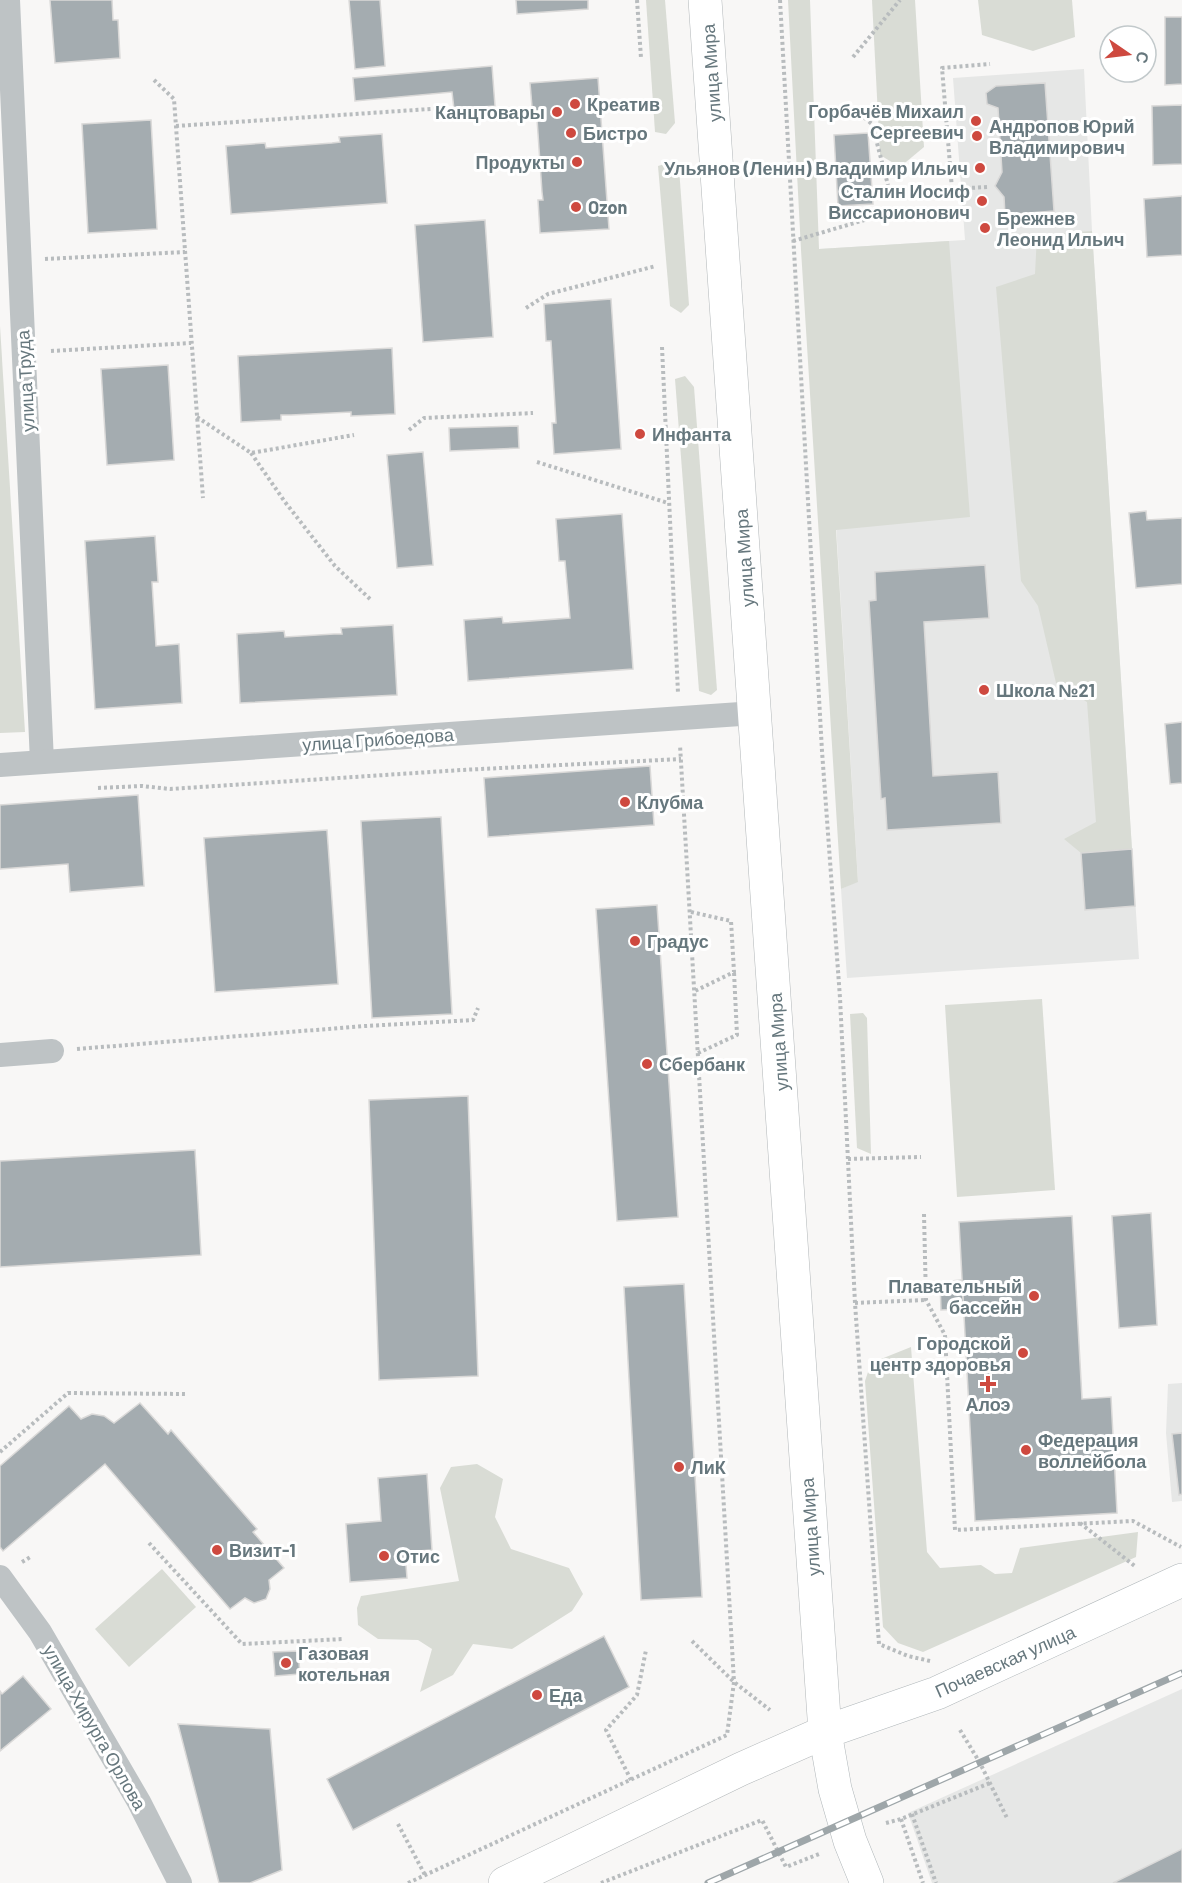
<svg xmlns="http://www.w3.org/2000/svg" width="1182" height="1883" font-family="Barlow,sans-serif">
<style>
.built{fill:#e6e7e6}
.green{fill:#d9dcd5}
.building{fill:#a4acb0;stroke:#dad9d8;stroke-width:1.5}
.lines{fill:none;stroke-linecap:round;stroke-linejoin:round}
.secondary-casing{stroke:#b0b7ba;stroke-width:34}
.primary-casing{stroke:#b2b7b9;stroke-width:34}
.path{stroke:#b8bcbe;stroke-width:4;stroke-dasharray:3 3;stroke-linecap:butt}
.minor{stroke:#bec3c5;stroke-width:24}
.secondary{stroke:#fff;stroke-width:33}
.primary{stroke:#fff;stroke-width:33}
.rail-casing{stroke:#9ea6a9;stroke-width:7}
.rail{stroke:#fff;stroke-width:4.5;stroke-dasharray:14;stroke-linecap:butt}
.poi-dot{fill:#ce493f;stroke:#fff;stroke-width:2}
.labels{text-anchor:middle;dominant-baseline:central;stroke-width:6;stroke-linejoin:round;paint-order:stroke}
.street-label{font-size:18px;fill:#66777d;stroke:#fff}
.poi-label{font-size:18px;font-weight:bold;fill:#66777d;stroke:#fff;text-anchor:start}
</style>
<rect width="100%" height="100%" fill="#f8f7f6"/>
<g class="built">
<polygon points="1084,69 1092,231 1139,959 847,978 841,889 858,881 819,249 965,240 953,78"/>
<polygon points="1182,1383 1182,1501 1172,1502 1166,1433 1168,1384"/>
<polygon points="1182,1689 1182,1883 932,1883 908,1813"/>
</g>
<g class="green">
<polygon points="646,0 665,0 675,123 666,134 655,132"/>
<polygon points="788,0 810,0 819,249 949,241 970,517 836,530 858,882 841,889 801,250"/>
<polygon points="872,0 915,0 924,147 900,167 880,155"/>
<polygon points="978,0 1072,0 1075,37 1033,51 982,35"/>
<polygon points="671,162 679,168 689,305 681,313 670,306 658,166"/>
<polygon points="1092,231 1132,849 1081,853 1064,839 1096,822 1087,702 1056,683 1038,606 1021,581 996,287 1035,274 1037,235"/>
<polygon points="0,326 25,732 0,733"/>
<polygon points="685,376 694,387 717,690 711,695 699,691 675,379"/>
<polygon points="1042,999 1055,1190 957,1197 945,1005"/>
<polygon points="863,1013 867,1018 871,1154 857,1148 850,1014"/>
<polygon points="911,1347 927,1552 940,1568 981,1565 995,1574 1012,1573 1020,1548 1138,1532 1136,1557 923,1652 898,1643 883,1627 865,1381 871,1363"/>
<polygon points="477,1464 503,1479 495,1517 511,1549 569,1568 583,1594 572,1611 512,1649 473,1644 453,1675 420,1692 432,1649 418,1640 378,1639 358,1625 357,1608 361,1596 459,1581 440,1488 451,1467"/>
<polygon points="162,1569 196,1607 129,1667 95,1629"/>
</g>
<g class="building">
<polygon points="50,0 112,0 113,20 118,20 120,58 55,63"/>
<polygon points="349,0 380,0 385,66 355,69"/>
<polygon points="516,0 588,0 588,9 517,14"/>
<polygon points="1165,17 1182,17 1182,84 1165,85"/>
<polygon points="492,66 495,106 454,109 452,92 355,101 353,78"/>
<polygon points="598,78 609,229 540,233 538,200 543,200 542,192 537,119 533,119 530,83"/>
<polygon points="1045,83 1054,211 1005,215 1004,197 995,186 1002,172 998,108 987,104 986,93 996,86"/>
<polygon points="1182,105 1182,164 1153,165 1152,106"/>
<polygon points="151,120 157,229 88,233 82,124"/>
<polygon points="868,133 873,204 838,206 834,135"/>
<polygon points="382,134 387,203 231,214 226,146 265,143 266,148 332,143 340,142 339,137"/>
<polygon points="1182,196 1182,255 1147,257 1144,199"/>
<polygon points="485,220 493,337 423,342 415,225"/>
<polygon points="611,299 621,449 554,454 552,423 556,423 551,341 546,341 544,304"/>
<polygon points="392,348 395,414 351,416 351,412 291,415 281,415 281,420 241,422 238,356"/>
<polygon points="168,365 174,460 107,465 101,369"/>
<polygon points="518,426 519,448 450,451 449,428"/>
<polygon points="423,452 433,565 397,568 387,455"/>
<polygon points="1146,511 1147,520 1182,518 1182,584 1136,588 1129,513"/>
<polygon points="622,514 633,669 468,681 464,620 502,617 503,623 570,618 565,561 559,561 556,519"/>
<polygon points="155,536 158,582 152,582 156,646 179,644 182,703 95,709 85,541"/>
<polygon points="985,565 989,618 924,622 933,776 998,772 1001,823 887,830 885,798 881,799 869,601 876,600 875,572"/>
<polygon points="393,625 397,695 240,703 237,634 284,631 285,637 334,634 342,634 341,628"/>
<polygon points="1182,722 1182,783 1170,784 1165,724"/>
<polygon points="650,766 654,825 488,837 484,778"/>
<polygon points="138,795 144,886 70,892 68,864 0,869 0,805"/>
<polygon points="441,817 452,1014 372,1018 361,821"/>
<polygon points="327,830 338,984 215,992 204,838"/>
<polygon points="1132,849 1135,906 1085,910 1081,853"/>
<polygon points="657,905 678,1217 617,1221 596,909"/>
<polygon points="468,1096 478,1376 379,1380 369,1100"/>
<polygon points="195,1150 201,1255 0,1267 0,1161"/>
<polygon points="1151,1213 1157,1325 1119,1328 1112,1216"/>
<polygon points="1072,1216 1082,1399 1111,1397 1117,1513 975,1521 959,1222"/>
<polygon points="961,1280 964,1309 941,1310 940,1282"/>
<polygon points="684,1284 702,1597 641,1600 624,1287"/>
<polygon points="140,1403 168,1434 171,1430 257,1529 253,1532 284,1568 269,1580 270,1589 266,1599 254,1603 245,1598 230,1609 105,1464 3,1551 0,1547 0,1466 69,1406 81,1419 92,1414 104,1416 114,1423"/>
<polygon points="1182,1433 1182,1494 1179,1495 1172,1434"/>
<polygon points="427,1474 432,1550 405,1552 407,1578 350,1582 346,1524 381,1521 378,1478"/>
<polygon points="604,1636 629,1687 353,1830 327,1779"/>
<polygon points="298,1651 300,1674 275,1676 273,1652"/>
<polygon points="23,1676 51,1709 0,1751 0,1691 2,1694"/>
<polygon points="178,1724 270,1729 282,1870 250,1883 219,1883"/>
<polygon points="1182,1849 1182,1883 1113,1883"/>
</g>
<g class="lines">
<defs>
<polyline id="secondary" points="867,1883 850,1841 835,1789 825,1732 937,1693 1182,1580"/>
<polyline id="primary" points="505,1883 741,1769 825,1732 705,0"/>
</defs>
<use href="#secondary" class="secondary-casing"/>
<use href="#primary" class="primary-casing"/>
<g class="path">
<polyline points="637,0 641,58"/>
<polyline points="780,0 822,751 840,998 855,1303 879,1644 908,1656 930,1661"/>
<polyline points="853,57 900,0"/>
<polyline points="154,80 174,99 203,498"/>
<polyline points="855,110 872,124 888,185"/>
<polyline points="176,126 445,108 460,119 512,116"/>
<polyline points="987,187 952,189 942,68 990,64"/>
<polyline points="793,241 868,219"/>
<polyline points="45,259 185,252"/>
<polyline points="526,308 548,294 656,266"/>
<polyline points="662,347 678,693"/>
<polyline points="51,351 191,343"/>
<polyline points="197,417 251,453 354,435"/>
<polyline points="409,430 424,418 533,413"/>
<polyline points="251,453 285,502 335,566 370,599"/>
<polyline points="537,462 668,503"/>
<polyline points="98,788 142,786 170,789 461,770 681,759"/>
<polyline points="691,912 731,921 734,972 695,991"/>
<polyline points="77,1049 365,1026 473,1020 478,1008"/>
<polyline points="698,1053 737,1035 734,972"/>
<polyline points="848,1159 921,1157"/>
<polyline points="924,1214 926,1300 945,1335 955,1530 1133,1521 1181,1547"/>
<polyline points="855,1303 926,1300"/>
<polyline points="0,1452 68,1393 186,1394"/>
<polyline points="1080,1523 1136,1567"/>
<polyline points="149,1543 242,1644 344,1639"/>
<polyline points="22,1562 32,1556"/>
<polyline points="692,1641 734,1682 770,1710"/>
<polyline points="960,1730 980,1763 1007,1818"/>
<polyline points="631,1780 606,1730 637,1695 646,1650"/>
<polyline points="912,1814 936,1883"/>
<polyline points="901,1819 923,1883"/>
<polyline points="886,1823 901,1819 990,1783"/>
<polyline points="398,1824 425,1875"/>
<polyline points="408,1883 727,1735 734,1682 680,745"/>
<polyline points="601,1883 762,1820 786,1867 819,1854"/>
</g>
<g class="minor">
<polyline points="8,0 42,762"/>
<polyline points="0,765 755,713"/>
<polyline points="0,1055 52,1051"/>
<polyline points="0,1577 40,1632 139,1802 180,1883"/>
</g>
<use href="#secondary" class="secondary"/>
<use href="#primary" class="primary"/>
<defs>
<polyline id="rail" points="708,1883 1182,1673"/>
</defs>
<use href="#rail" class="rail-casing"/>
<use href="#rail" class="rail"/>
</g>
<g class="poi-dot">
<circle cx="575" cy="104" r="6"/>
<circle cx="557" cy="112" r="6"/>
<circle cx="976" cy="121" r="6"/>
<circle cx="571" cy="133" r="6"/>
<circle cx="977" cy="136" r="6"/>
<circle cx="577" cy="162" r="6"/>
<circle cx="980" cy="168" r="6"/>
<circle cx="982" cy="201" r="6"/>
<circle cx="576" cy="207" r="6"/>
<circle cx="985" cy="228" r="6"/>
<circle cx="640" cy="434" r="6"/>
<circle cx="984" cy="690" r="6"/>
<circle cx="625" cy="802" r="6"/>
<circle cx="635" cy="941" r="6"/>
<circle cx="647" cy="1064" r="6"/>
<circle cx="1034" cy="1296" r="6"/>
<circle cx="1023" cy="1353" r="6"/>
<path d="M985 1375h6v6h6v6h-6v6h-6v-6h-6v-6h6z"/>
<circle cx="1026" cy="1450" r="6"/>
<circle cx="679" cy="1467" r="6"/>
<circle cx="217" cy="1550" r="6"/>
<circle cx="384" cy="1556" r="6"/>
<circle cx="286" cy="1663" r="6"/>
<circle cx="537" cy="1695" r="6"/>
</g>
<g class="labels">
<g class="street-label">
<text transform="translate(711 73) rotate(-94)">улица Мира</text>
<text transform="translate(25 381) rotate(-93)">улица Труда</text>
<text transform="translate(744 558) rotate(-94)">улица Мира</text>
<text transform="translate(378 739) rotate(-4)">улица Грибоедова</text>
<text transform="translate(778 1042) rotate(-94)">улица Мира</text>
<text transform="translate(810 1527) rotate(-94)">улица Мира</text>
<text transform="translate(1005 1661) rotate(-24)">Почаевская улица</text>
<text transform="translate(95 1727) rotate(60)">улица Хирурга Орлова</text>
</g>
<g class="poi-label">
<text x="587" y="104">Креатив</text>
<text x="964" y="111" text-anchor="end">Горбачёв Михаил<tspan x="964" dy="21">Сергеевич</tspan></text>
<text x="545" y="112" text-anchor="end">Канцтовары</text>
<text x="989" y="126">Андропов Юрий<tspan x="989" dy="21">Владимирович</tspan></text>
<text x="583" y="133">Бистро</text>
<text x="565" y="162" text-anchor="end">Продукты</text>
<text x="968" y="168" text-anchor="end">Ульянов (Ленин) Владимир Ильич</text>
<text x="970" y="191" text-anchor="end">Сталин Иосиф<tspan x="970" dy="21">Виссарионович</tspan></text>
<text x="588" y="207">Ozon</text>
<text x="997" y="218">Брежнев<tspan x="997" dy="21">Леонид Ильич</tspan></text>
<text x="652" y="434">Инфанта</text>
<text x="996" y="690">Школа №21</text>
<text x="637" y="802">Клубма</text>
<text x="647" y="941">Градус</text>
<text x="659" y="1064">Сбербанк</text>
<text x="1022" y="1286" text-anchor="end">Плавательный<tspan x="1022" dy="21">бассейн</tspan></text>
<text x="1011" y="1343" text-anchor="end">Городской<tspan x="1011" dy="21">центр здоровья</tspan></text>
<text x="988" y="1404" text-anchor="middle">Алоэ</text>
<text x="1038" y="1440">Федерация<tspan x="1038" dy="21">воллейбола</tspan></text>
<text x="691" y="1467">ЛиК</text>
<text x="229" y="1550">Визит-1</text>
<text x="396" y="1556">Отис</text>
<text x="298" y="1653">Газовая<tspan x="298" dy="21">котельная</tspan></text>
<text x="549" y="1695">Еда</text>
</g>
</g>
<g transform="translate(1128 54) rotate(104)"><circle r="28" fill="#ffffff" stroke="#c2c9cb" stroke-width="1.5"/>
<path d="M0-4.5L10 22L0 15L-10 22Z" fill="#ce493f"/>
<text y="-9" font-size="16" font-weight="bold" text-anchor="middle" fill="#66777d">С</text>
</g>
</svg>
